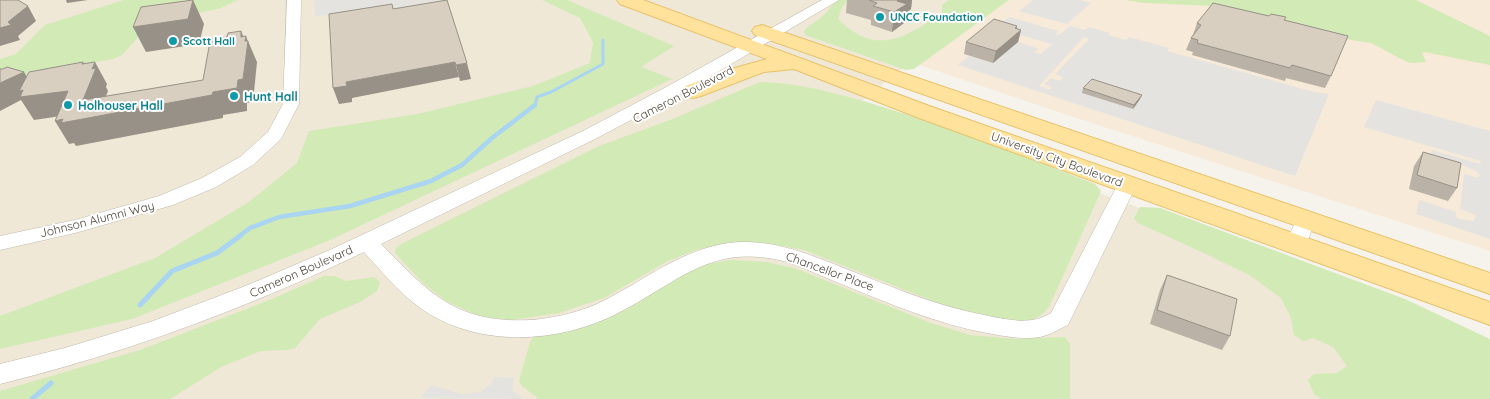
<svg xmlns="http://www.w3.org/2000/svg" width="1490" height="399" font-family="Quicksand,sans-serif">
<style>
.commercial{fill:#f7ead8}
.education{fill:#efe8d6}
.green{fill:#d2eab5}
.parking{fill:#e5e3e0;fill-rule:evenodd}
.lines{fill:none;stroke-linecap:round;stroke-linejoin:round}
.stream-far2{stroke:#a9d4f2;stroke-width:3}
.stream-far1{stroke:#a9d4f2;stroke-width:4.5}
.stream{stroke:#a9d4f2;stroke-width:5}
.minor-casing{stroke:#c2bbae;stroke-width:1}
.major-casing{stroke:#e6c16a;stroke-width:2}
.minor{fill:#fff;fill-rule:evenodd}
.major{fill:#ffe39c;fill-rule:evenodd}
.wall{fill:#bab2a6}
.shaded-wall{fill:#979187}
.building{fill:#d8cfc1;stroke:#979187}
.culture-dot{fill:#0f9aa8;stroke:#fff;stroke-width:2}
.labels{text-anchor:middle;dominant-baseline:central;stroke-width:4;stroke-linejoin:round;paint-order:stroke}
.far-culture-label{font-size:11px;font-weight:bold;fill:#0d838f;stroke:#fff;text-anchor:start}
.street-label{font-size:12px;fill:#4b4439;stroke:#fff}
.culture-label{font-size:12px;font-weight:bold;fill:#0d838f;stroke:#fff;text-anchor:start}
</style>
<rect width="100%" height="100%" fill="#f6f3ec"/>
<polygon class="commercial" points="981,0 1490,0 1490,251 1064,114 911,62"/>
<polygon class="education" points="0,0 981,0 911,62 862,101 1073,183 1200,231 1490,399 0,399"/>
<g class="green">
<polygon points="124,0 238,0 221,8 181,17 141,34 122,55 113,59 19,76 0,83 0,59 16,54 45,25"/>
<polygon points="542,0 567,0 674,46 641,67 672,79 330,240 132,319 0,349 0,316 155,258 249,202 297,163 309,131 418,114 533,86 590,63 593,42 580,18"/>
<path d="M838,0H848L842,7L838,19C876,57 904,38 942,13V5L949,0H1009L914,69L906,70L805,35L804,31C810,24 818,21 824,15C830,10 831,4 838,0Z"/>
<polygon points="1125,0 1416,0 1490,36 1490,65 1425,52 1422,53 1426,62 1413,63 1407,62 1371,43 1339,38 1214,6 1145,3"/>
<path d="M760,82C801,83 843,95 883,107C955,129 1024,157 1095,184L1101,191L1049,307L1040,316L1024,323L998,322L948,307L804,250L765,243L730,242L696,250L668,261L604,298L559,313L512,320L478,316L446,301L423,283L395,253L396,248L401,244L599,146L670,120Z"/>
<polygon points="1140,207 1160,208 1405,299 1490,339 1490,399 1322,399 1314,394 1308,380 1314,374 1337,373 1347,366 1333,347 1313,338 1303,341 1294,335 1291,318 1281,298 1251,276 1204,253 1138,223 1134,218"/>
<polygon points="731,260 767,262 797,269 928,322 970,335 1017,339 1065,337 1070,344 1070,399 539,399 522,386 519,381 530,342 536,334 707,264"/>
<polygon points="324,276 334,276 346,281 374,277 380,282 377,291 360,302 320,319 295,348 286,350 261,351 221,367 170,399 0,399 0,391 140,350 272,299"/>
</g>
<g class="parking">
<polygon points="314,0 447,0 331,18 331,15 315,16"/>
<polygon points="1033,0 1080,0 1091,3 1067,24 1019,11"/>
<path d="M1009,17L1058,31L1056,34L1059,35L1070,26L1085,30L1088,27L1110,33L1108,35L1126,40L1129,37L1169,48L1167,51L1314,92L1329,94L1295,176L958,65L969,56L993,63L1018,42L1039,49L1034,52L1041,54L1052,44L996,28ZM1084,37L1089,39L1055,74L1063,77L1060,81L1051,78L1044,84L1052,87L1050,90L1039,86Z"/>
<polygon points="1376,100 1490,131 1490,239 1416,214 1419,200 1456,212 1456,217 1459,219 1474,221 1476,215 1460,209 1464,174 1478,178 1480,175 1476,171 1461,165 1429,161 1432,150 1480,164 1481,161 1364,127"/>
<polygon points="494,377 514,378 512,390 523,399 421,398 431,385 462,394 480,392 491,384"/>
</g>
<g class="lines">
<polyline class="stream-far2" points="535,106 537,97 551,92 603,64 603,40"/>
<polyline class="stream-far1" points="238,237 250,228 279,217 350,206 431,181 462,165 492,138 535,105"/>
<g class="stream">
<polyline points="140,305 172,271 217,253 240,236"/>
<polyline points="32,399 51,383"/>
</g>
<defs>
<g id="minor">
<polygon points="287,0 301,0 299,104 281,139 253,165 216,187 173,205 75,233 0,250 0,236 75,220 159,196 202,178 240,157 268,132 283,104"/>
<path d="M822,0H839L682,93L595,139L381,244C401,264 421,287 446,302C484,326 540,324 581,310C598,305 614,295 629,287C665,265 704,241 747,242C787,243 823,260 859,274C901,291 944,308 989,316C1003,319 1023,323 1037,319C1042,318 1047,315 1051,313L1120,180L1127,178L1134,180L1137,184L1068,325C1059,329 1050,335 1040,337C1023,340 1004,336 987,333C938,324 890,304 844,285C825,278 806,268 787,262C712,242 680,281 620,312C563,342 488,348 431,315C405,300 384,274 364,252C247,308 126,353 0,384V364L65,348L153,321L248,285L332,249L583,131L670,85Z"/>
<polygon points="1306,212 1313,214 1316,219 1304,250 1296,252 1288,250 1285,245 1299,214"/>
</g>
<g id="major">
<polygon points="617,0 643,0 935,108 1490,302 1490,325 919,118 794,69 764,72 701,96 693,98 685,96 682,91 685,86 735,68 767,59 620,4"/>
<polygon points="762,25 1490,273 1490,294 755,35 752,31 755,27"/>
</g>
</defs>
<use href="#minor" class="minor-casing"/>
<use href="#major" class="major-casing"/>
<use href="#minor" class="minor"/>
<use href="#major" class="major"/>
</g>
<g class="wall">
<polygon points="847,0 912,0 911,9 906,13 904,23 892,32 871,25 871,20 846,13"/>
<polygon points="1284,20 1331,76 1325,88 1286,78 1285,81 1192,55 1193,52 1186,50 1191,38 1193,35 1197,23"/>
<polygon points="1017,26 1017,29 1021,30 1018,42 993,63 964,54 966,42"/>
<polygon points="1083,88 1142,95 1140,99 1133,109 1082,93"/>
<polygon points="1423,152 1457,188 1448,201 1409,189 1414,166"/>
<polygon points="1167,275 1230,336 1222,350 1150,324 1160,290"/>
</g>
<g class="shaded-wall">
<polygon points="66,0 88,0 67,3"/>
<polygon points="193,0 204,24 199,44 146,52 133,27"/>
<polygon points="899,0 912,0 911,9 906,13 904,23 892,32 894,12 897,1"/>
<polygon points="28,6 36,21 18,36 20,40 0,46 0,28"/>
<polygon points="1017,26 1015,34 1021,30 1018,42 993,63 996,51"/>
<polygon points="241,31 245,40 246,36 248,42 248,41 257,62 253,102 247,103 247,111 223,115 223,118 76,146 74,143 69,144 55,121 63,119 83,100 82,64 83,62 92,78 92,69 95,62 107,84 106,87 108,91 98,116 213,92 241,37"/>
<polygon points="455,62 459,77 352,98 352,102 339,104 333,88 346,82"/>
<polygon points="467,63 471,79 460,81 456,65"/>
<polygon points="24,72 37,93 68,91 81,113 34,120 21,100 0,111 0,83"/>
<polygon points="1142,95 1140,99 1133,109 1134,105"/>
</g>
<g class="building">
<polygon points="0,0 18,0 28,6 8,22 11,25 0,28"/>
<polygon points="193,0 188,19 133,27 141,7"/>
<polygon points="447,0 467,63 456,65 455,62 346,82 347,86 333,88 329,14 392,4 393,9"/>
<polygon points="869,0 899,0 897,1 907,4 894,12 873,6 877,3"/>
<polygon points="1213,3 1269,16 1271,14 1286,17 1284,20 1348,36 1331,76 1292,65 1290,68 1197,43 1198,40 1191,38 1201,25 1197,23"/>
<polygon points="994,19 1017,26 1015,28 1021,30 996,51 966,42"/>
<polygon points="241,31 241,37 246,36 245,41 248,41 243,79 238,80 237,88 213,92 212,95 61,123 63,119 55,121 68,91 20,97 23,90 19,91 29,72 83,62 82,64 95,62 92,69 96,68 83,100 203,80 209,47 211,46 212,39 227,37 228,33"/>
<polygon points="7,67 24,72 0,83 0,69 3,69"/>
<polygon points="1092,79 1142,95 1134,105 1083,88"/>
<polygon points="1423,152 1461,163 1457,188 1417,175"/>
<polygon points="1167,275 1237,299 1230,336 1157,310"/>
</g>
<g class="culture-dot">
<circle cx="880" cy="17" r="5"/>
<circle cx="173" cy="41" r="5"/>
<circle cx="234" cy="96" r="5"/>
<circle cx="68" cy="105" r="5"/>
</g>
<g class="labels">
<g class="far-culture-label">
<text x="890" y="17">UNCC Foundation</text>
<text x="183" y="41">Scott Hall</text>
</g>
<g class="street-label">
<text transform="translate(683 94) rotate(-27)">Cameron Boulevard</text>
<text transform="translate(1057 159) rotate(20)">University City Boulevard</text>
<text transform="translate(97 219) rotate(-14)">Johnson Alumni Way</text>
<text transform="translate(301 271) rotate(-24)">Cameron Boulevard</text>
<text transform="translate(830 271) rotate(20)">Chancellor Place</text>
</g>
<g class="culture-label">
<text x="244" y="96">Hunt Hall</text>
<text x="78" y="105">Holhouser Hall</text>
</g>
</g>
</svg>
